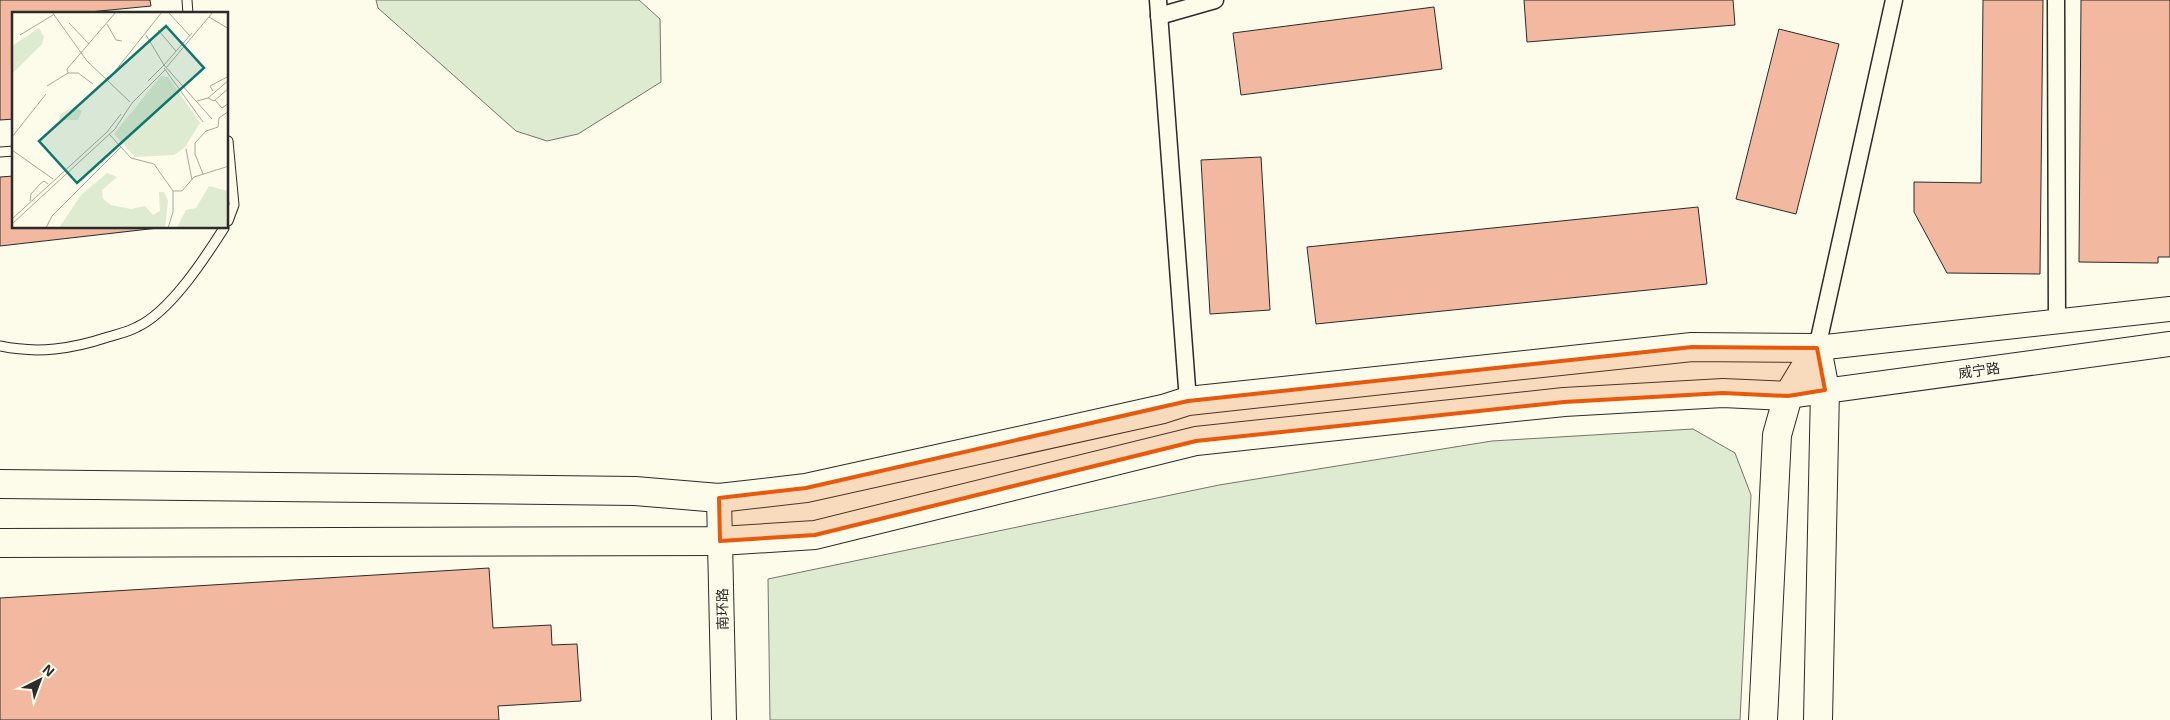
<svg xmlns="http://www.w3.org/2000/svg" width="2170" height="720" font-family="'Exo 2','Noto Sans SC',sans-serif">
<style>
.green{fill:#deebd1;stroke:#74746e}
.building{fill:#f2b8a0;stroke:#2b2b2b}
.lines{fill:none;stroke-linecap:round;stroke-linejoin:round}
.service-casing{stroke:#2b2b2b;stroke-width:11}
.minor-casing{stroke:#2b2b2b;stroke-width:19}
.secondary-casing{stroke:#2b2b2b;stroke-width:26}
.trunk-casing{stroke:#2b2b2b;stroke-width:30}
.service{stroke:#fdfbea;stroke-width:9}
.minor{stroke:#fdfbea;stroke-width:16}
.secondary{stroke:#fdfbea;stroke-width:24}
.trunk{stroke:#fdfbea;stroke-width:28}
.marked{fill:#e8590c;fill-opacity:0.2;stroke:#e8590c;stroke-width:4;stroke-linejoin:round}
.labels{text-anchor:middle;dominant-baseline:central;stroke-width:4;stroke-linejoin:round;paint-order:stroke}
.street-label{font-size:14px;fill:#2b2b2b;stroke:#fdfbea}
.inset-road{fill:none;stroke:#a9a89e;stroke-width:1}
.view{fill:#0f766e;fill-opacity:0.15;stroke:#0f766e;stroke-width:2.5}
.inset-edge{fill:none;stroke:#2b2b2b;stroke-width:2.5}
</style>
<rect width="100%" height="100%" fill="#fdfbea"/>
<g class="green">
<polygon points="376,0 639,0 660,19 661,82 578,134 547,141 516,131 378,8"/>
<polygon points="1693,429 1735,453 1751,495 1740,720 770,720 768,579 1219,485 1492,441"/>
</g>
<g class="building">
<polygon points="0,0 150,0 151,6 69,14 14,14 14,119 0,120"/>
<polygon points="1524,0 1733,0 1735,25 1527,42"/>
<polygon points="1983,0 2043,0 2040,274 1947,273 1914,212 1914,182 1981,183"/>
<polygon points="2081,0 2170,0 2170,257 2158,257 2158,263 2079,262"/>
<polygon points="1434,7 1442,69 1241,95 1233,33"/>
<polygon points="1779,29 1839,44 1796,214 1736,199"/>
<polygon points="1261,157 1270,310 1210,314 1201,160"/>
<polygon points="14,176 14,228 158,228 0,246 0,177"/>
<polygon points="1698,207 1707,284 1316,324 1307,247"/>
<polygon points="489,568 493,628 551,625 552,645 577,644 581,701 498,706 499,720 0,720 0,598"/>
</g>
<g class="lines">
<defs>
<g id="service">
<polyline points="187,0 188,14"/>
<polyline points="228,141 234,205 228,221"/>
<polyline points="0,152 14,151"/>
<path d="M0,346C38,354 72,349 108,337C118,334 128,332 137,327C170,312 205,258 224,228"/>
</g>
<g id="minor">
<polyline points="1158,0 1188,401"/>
<polyline points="2056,0 2057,323"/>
<polyline points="1159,16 1215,0"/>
<polyline points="1817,348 1894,0"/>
</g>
<g id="secondary">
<polyline points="1817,348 2170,309"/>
<polyline points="1788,396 2170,344"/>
<polyline points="719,498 724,720"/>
</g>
<g id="trunk">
<polyline points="1817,348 1825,390 1818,720"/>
<polyline points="0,484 635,491 719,498 806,488 1163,409 1188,401 1692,347 1817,348"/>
<polyline points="0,543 720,541 815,535 1196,441 1564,402 1723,393 1788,396"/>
<polyline points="1763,720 1777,435 1788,396 1817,348"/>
</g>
</defs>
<use href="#service" class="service-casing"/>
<use href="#minor" class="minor-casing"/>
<use href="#secondary" class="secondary-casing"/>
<use href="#trunk" class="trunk-casing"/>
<use href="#service" class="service"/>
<use href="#minor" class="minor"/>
<use href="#secondary" class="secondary"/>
<use href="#trunk" class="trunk"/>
</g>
<path class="marked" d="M1692,347L1817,348L1825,390L1788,396L1723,393L1564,402L1196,441L815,535L720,541L719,498L806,488L1188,401Z"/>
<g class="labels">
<g class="street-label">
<text transform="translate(1979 370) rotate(-8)">威宁路</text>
<text transform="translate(722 609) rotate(-91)">南环路</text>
</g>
</g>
<g transform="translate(12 12)">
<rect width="216" height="216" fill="#fdfbea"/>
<path d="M27,16L32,25L30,32L0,62V34ZM149,64L156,65L188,111L173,135L162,143L123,145L102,122ZM62,95L70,99L66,108H47L48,102ZM95,161L105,165L90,178L91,187L99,193L119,197L133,194L141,203L148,199L147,180H152L156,189L153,216H47L69,183ZM197,174L216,179V216H165L174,198L184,196Z" fill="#deebd1"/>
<path class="inset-road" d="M40,0L75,49L118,90M156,0L178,24M197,5L217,17M57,11L77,32M95,12L104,28L110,29M146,18L164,39M8,23L41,3M134,23L152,53M152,53L180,21M152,53L200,107M152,56L191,110M154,56L201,0M56,61H66L81,72M96,68L150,0M136,69L152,53M35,74L56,61L55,57L104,0M201,79L198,74L217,64M196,86L217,68M203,88L210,96L217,91M185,89L196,86L202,89L217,76M97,122L119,146L142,152L161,179H170L182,165L217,154M0,125L34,82M174,137L180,168M0,138L41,167M191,162L183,142V131L194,119L206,115L207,106L217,99M18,189L19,182L28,172L32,169L36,172M0,207L95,120L109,102M0,212L103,117L120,91L153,58M34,216L40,204L109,135M156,216L161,200V179"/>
<path class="view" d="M154,14L192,56L65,171L27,129Z"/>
<rect width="216" height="216" class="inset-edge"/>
</g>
<g transform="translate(40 680) rotate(42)" stroke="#fdfbea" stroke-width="4" paint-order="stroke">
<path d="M0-4L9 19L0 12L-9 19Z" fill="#2b2b2b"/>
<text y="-8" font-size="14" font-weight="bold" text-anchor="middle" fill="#2b2b2b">N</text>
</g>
</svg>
